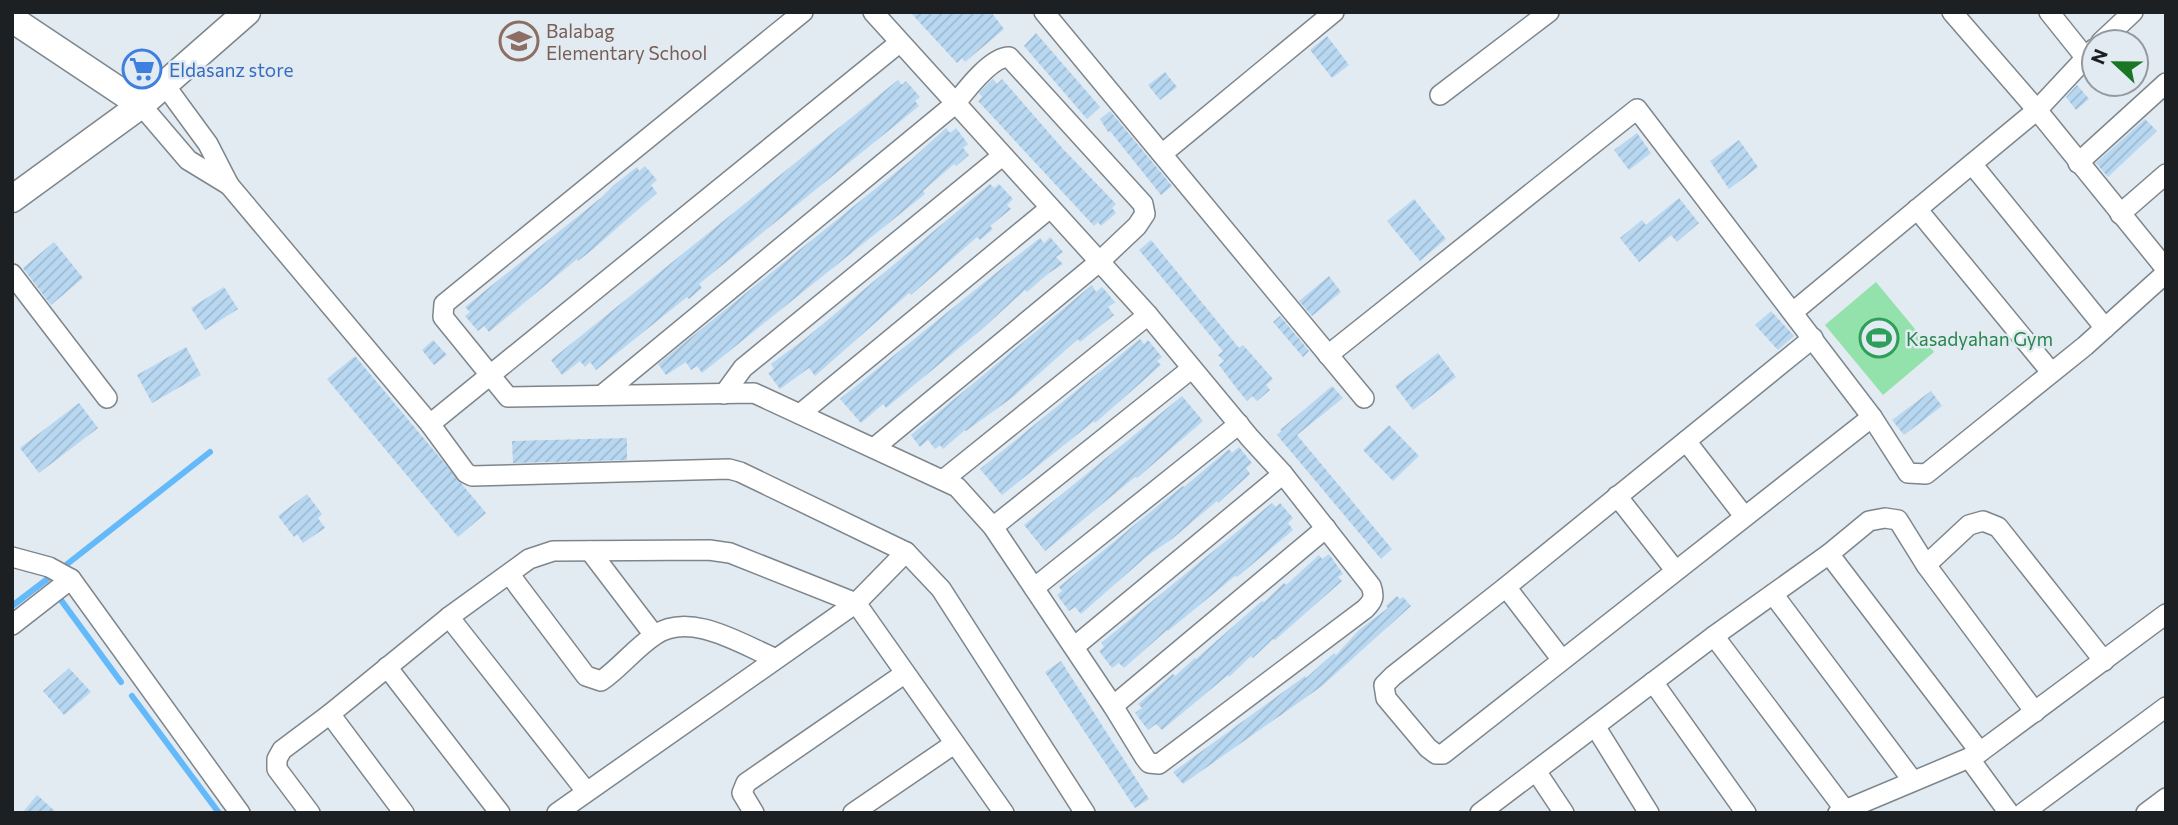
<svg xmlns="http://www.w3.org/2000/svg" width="2178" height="825" font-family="Commissioner,sans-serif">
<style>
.grass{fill:#94e2ab}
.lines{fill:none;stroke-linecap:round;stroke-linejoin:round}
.stream{stroke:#64b9fa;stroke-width:6}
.building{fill:url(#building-hatch)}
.street-casing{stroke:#7e868c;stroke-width:22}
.secondary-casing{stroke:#7e868c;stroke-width:29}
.street{stroke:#fff;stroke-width:19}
.secondary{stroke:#fff;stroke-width:26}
.labels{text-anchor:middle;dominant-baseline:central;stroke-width:5;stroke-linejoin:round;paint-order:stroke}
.education-label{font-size:19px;fill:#785e54;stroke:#e2eaf2;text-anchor:start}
.shop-label{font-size:19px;fill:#366cbe;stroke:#e2eaf2;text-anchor:start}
.leisure-label{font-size:19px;fill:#27864d;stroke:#e2eaf2;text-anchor:start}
</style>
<defs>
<pattern id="building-hatch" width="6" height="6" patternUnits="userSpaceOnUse" patternTransform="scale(1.75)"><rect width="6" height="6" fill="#b8d8f2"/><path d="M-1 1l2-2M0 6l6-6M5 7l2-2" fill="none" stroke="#9eb9cf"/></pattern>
</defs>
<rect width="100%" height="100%" fill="#e2eaf2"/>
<polygon class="grass" points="1876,282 1934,352 1883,395 1825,325"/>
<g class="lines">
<g class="stream">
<polyline points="66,565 210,452"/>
<polyline points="58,596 121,682"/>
<polyline points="12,606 54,574"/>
<polyline points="132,696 219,813"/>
</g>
</g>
<g class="building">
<polygon points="910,12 991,12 1004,29 965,62 962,58 957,63"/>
<polygon points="1036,33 1100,107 1087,119 1024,46"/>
<polygon points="1327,36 1349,65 1332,78 1310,50"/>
<polygon points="1165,72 1177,87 1160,100 1148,85"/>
<polygon points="993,79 997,84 1002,79 1063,149 1116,204 1112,208 1116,213 1101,226 1098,222 1094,226 978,101 982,97 979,93"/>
<polygon points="898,80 902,85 906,81 920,97 915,101 919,106 908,115 699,284 702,288 689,299 687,297 596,370 590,362 585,367 580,361 562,375 551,360"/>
<polygon points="2077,85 2089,99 2076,110 2066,97"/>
<polygon points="1110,111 1172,186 1161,195 1110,131 1108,132 1100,119"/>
<polygon points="2145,119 2157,131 2108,177 2096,163"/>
<polygon points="946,128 950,133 956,128 968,144 963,148 969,155 956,166 954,164 923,191 925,194 702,373 697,366 691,370 686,362 666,375 658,364 911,160"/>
<polygon points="1637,133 1651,153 1629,170 1614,150"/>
<polygon points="1739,140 1758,167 1729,189 1710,161"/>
<polygon points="645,166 657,180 651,185 657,193 592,250 578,261 577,259 489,332 484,326 478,331 465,316 470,312 465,307 602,197 614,185 637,167 639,171"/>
<polygon points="990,184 994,188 999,184 1013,199 1007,205 1011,209 990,226 993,229 980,240 977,237 911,295 909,293 815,376 809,368 780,389 768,373 774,369 771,364 806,338"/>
<polygon points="1679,198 1699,223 1677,242 1671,235 1639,262 1620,238 1642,220 1646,225"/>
<polygon points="1414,199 1446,239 1420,261 1387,221"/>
<polygon points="1050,237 1063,252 1056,257 1063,264 1049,273 1027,292 1025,290 981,330 886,408 883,404 861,423 840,399 1017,256 1040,238 1044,243"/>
<polygon points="1151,240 1239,348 1243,345 1273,379 1266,385 1270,390 1257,401 1252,396 1247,401 1237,389 1219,365 1224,361 1218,355 1223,351 1139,250"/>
<polygon points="54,242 83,278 51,305 23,268"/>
<polygon points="1329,276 1341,292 1312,316 1299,301"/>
<polygon points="1092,285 1096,292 1102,287 1115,302 1108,307 1114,315 1080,342 1078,339 1013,397 966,431 965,430 943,449 940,445 935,449 928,440 920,447 911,435"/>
<polygon points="224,287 238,309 205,330 191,308"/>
<polygon points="1771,311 1794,336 1778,350 1755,325"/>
<polygon points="1280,316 1309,351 1303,357 1273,322"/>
<polygon points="1140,339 1144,344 1148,340 1162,357 1157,361 1161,365 1095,423 1094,421 1002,495 980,469"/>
<polygon points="433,340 447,355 434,365 422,350"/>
<polygon points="186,347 201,375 152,403 137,375"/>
<polygon points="1438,353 1456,377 1413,410 1395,386"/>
<polygon points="355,356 486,513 458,537 327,379"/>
<polygon points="1332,386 1343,398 1297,435 1392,549 1381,559 1277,435 1282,431 1280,430"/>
<polygon points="1931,391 1942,406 1904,435 1892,420"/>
<polygon points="1182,396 1203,421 1137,478 1135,477 1045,551 1024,525"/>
<polygon points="79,403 98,428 39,473 20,448"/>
<polygon points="1389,425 1419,456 1393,481 1363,450"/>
<polygon points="627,438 627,460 513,463 512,441"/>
<polygon points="1239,447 1252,463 1246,468 1250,474 1218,503 1217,501 1172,539 1147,556 1081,614 1075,607 1069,611 1057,595 1062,591 1059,587 1160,504 1183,486 1184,487 1229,449 1232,453"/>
<polygon points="307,494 322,514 318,518 325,528 303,543 297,534 294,537 278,516"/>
<polygon points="1272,503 1276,507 1280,503 1293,518 1288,523 1293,530 1237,577 1235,576 1168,631 1167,630 1124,668 1119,663 1112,668 1099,651 1104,647 1101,643"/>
<polygon points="1329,554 1343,574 1338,577 1342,581 1275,640 1273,639 1253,658 1251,656 1229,677 1228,675 1162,730 1156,724 1148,730 1135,713 1142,708 1138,704 1173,674 1175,676 1195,658 1196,659 1262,601 1264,602 1284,583 1286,585 1319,555 1322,559"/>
<polygon points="1397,596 1400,599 1403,597 1411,606 1322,686 1183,784 1173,772 1305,676 1306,678 1334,653 1336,655 1359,630 1388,608 1386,606"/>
<polygon points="1061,661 1149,799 1135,808 1045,672"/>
<polygon points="69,668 91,692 64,715 43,691"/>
<polygon points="37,795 57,813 22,813"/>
</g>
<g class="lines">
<defs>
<g id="street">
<path d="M803,12L444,304L443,317L508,397L754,393L957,487L993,527L1113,706L1145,758L1149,763L1159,764L1365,609C1373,601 1375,597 1371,586L1283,474L1250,438L1148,315L873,12"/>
<polyline points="1044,12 1364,398"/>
<polyline points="1952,12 2037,110 2166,269"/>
<polyline points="2049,12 2085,57"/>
<polyline points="2101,42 2133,12"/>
<polyline points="1440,95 1549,12"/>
<polyline points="141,105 188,160 229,185 208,144 164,84"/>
<polyline points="1162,154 1334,12"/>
<polyline points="2078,163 2166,83"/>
<polyline points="1972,164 2105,328"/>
<polyline points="229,185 430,424 466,473 472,476 729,469 740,472 906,552 941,589 1085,813"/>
<polyline points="1917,209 2051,372"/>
<polyline points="2120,214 2166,174"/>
<polyline points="12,274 107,398"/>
<polyline points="1793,312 2037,110 2094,49"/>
<polyline points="1813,338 1506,587 1393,676 1384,685 1386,698 1428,748 1436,754 1443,754 1872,417"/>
<polyline points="1328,355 1637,109 1872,417 1908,473 1926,474 2085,346 2166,273"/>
<polyline points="724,394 743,368 1002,156"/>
<path d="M602,395L955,104C966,90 991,57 1009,57L1143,204L1145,214L1137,226L1099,262L874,448"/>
<polyline points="800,414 1050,208"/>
<polyline points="430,424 899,43"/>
<polyline points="1686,441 1744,516"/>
<polyline points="943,480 1148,315"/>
<polyline points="1617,496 1675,570"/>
<polyline points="993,527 1191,369"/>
<polyline points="590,551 654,635"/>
<polyline points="1829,554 1980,752"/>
<polyline points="12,557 49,567 71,579 240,813"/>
<polyline points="1926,565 1969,525 1983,521 1998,527 2104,661"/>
<path d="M510,575L586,676L601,681C620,668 635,648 655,635C690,611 741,644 774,658"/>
<polyline points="1506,587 1562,660"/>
<polyline points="1034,588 1239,424"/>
<polyline points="1773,594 1913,781"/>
<polyline points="449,617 586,791"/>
<polyline points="12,625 71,579"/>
<polyline points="1714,636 1845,810"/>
<polyline points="1074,647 1283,474"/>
<polyline points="387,667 500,813"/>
<polyline points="1653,682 1746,813"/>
<polyline points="1113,706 1326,528"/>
<polyline points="330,714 404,813"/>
<polyline points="1595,726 1649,813"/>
<polyline points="1969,758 2009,813"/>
<polyline points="1536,771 1564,813"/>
<polyline points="310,813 277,769 277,759 282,750 330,714 449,617 529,559 553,551 709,550 730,553 856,603 1004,813"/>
<polyline points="557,813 856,603 906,552"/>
<polyline points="754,813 742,793 746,783 904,674"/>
<polyline points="853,813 954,744"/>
<polyline points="1480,813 1714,636 1829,554 1869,521 1885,518 1898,520 1926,565 2035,712"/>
<polyline points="1838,813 1976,755 2166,614"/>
<polyline points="2023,813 2166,707"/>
<polyline points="2146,813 2166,798"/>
</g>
<g id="secondary">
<polyline points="12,19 141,105"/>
<polyline points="12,199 141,105 247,12"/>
</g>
</defs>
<use href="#street" class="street-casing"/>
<use href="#secondary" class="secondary-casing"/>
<use href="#street" class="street"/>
<use href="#secondary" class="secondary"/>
</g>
<defs>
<symbol id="school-ring" viewBox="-11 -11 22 22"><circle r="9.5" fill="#e2eaf2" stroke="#8d6e63" stroke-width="1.5"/><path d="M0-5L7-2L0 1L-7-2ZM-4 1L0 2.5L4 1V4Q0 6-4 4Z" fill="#8d6e63"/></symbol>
<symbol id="supermarket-ring" viewBox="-11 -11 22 22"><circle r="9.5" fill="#e2eaf2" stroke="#3f7fe0" stroke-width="1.5"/><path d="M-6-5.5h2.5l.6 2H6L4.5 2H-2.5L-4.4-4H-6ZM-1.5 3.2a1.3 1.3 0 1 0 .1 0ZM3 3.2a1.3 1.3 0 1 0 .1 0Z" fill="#3f7fe0"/></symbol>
<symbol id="stadium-ring" viewBox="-11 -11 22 22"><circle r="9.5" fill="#e2eaf2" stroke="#2e9e5b" stroke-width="1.5"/><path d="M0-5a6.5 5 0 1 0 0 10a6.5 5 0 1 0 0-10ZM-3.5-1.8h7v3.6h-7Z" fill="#2e9e5b"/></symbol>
</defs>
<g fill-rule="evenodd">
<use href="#school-ring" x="497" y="19" width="44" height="44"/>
<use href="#supermarket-ring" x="120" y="47" width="44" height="44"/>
<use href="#stadium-ring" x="1857" y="316" width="44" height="44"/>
</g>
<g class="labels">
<g class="education-label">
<text x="546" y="30">Balabag<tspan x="546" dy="22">Elementary School</tspan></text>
</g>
<g class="shop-label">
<text x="169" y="69">Eldasanz store</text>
</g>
<g class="leisure-label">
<text x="1906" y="338">Kasadyahan Gym</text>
</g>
</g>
<rect width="2178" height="825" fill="none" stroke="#1d2023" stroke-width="28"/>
<g transform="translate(2115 63) rotate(292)"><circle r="33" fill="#e2eaf2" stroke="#93999f" stroke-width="2"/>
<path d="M0-5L12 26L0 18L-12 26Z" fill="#187625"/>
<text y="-10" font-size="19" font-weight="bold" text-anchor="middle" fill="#1d2023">N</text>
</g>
</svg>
